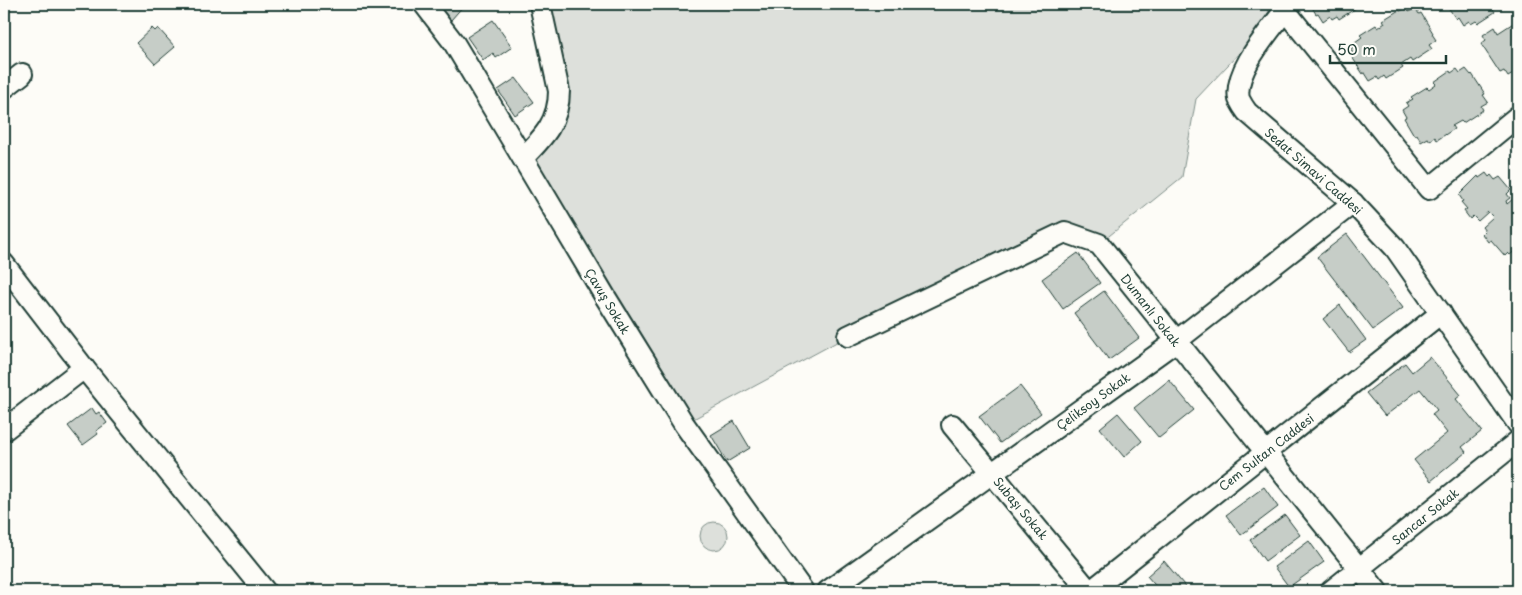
<svg xmlns="http://www.w3.org/2000/svg" width="1522" height="595" font-family="'Playpen Sans',sans-serif">
<style>
.green{fill:#dde0db;stroke:#7e8e88}
.building{fill:#c6cdc7;stroke:#1f3d34}
.lines{fill:none;stroke-linecap:round;stroke-linejoin:round}
.minor-casing{stroke:#1f3d34;stroke-width:24}
.minor{stroke:#fdfcf7;stroke-width:20}
.labels{text-anchor:middle;dominant-baseline:central;stroke-width:5;stroke-linejoin:round;paint-order:stroke}
.street-label{font-size:12px;fill:#1f3d34;stroke:#fdfcf7}
</style>
<rect width="100%" height="100%" fill="#fdfcf7"/>
<filter id="ink" filterUnits="userSpaceOnUse"><feTurbulence type="fractalNoise" baseFrequency=".02" numOctaves="2"/><feDisplacementMap in="SourceGraphic" scale="10" xChannelSelector="R" yChannelSelector="G"/><feConvolveMatrix kernelMatrix="1 2 1 2 8 2 1 2 1" color-interpolation-filters="sRGB"/></filter>
<g filter="url(#ink)">
<g class="green">
<polygon points="540,4 1263,4 1269,11 1264,21 1243,49 1196,99 1182,177 1099,244 1065,232 848,336 684,424 523,158 557,114"/>
<circle cx="714" cy="536" r="14"/>
</g>
<g class="building">
<polygon points="432,4 465,4 451,20"/>
<polygon points="1310,4 1355,4 1354,5 1356,8 1339,19 1337,16 1332,19 1330,16 1323,21 1318,13 1316,14"/>
<polygon points="1446,4 1502,4 1493,9 1495,12 1478,23 1476,21 1471,24 1469,21 1463,25 1458,17 1456,19"/>
<polygon points="1406,8 1409,12 1415,8 1419,14 1421,13 1433,33 1432,34 1436,40 1429,45 1432,49 1412,62 1410,59 1401,65 1403,68 1386,79 1384,76 1379,80 1377,77 1370,81 1365,73 1363,74 1352,57 1355,56 1350,49 1357,45 1355,42 1362,37 1360,35 1376,25 1378,28 1385,23 1383,20 1399,10 1400,11"/>
<polygon points="493,20 512,47 496,58 493,53 483,60 467,37"/>
<polygon points="1518,20 1518,71 1508,77 1504,71 1500,73 1481,44 1486,40 1483,35 1495,27 1498,33"/>
<polygon points="152,28 155,31 158,28 175,47 155,64 136,43"/>
<polygon points="1457,69 1460,73 1466,69 1471,75 1472,74 1485,94 1483,95 1488,102 1481,106 1483,110 1463,123 1461,121 1452,126 1454,129 1437,140 1435,137 1430,141 1428,138 1421,142 1417,134 1414,135 1404,118 1406,117 1402,110 1408,106 1406,103 1413,99 1411,97 1427,87 1429,89 1436,84 1434,82 1450,71 1451,73"/>
<polygon points="516,78 534,102 515,115 498,90"/>
<polygon points="1486,173 1489,177 1491,175 1495,180 1500,177 1511,190 1507,194 1510,198 1506,201 1507,204 1513,199 1517,204 1518,203 1518,248 1510,255 1508,253 1505,256 1491,240 1488,242 1482,234 1485,231 1482,227 1493,217 1488,212 1478,221 1473,216 1470,219 1464,211 1467,209 1461,202 1463,201 1459,195 1478,176 1479,178"/>
<polygon points="1347,234 1403,308 1373,330 1317,257"/>
<polygon points="1078,253 1100,283 1063,309 1042,279"/>
<polygon points="1104,291 1139,338 1109,360 1074,313"/>
<polygon points="1340,305 1366,340 1349,352 1323,319"/>
<polygon points="1430,357 1461,395 1456,399 1482,431 1462,447 1466,452 1431,481 1414,460 1447,433 1432,414 1437,410 1420,389 1385,416 1366,393 1405,363 1412,372"/>
<polygon points="1169,380 1194,410 1159,438 1134,408"/>
<polygon points="1020,386 1041,413 1000,443 979,416"/>
<polygon points="92,408 96,414 99,412 107,423 96,431 98,434 83,445 68,426"/>
<polygon points="1118,413 1142,441 1124,457 1100,428"/>
<polygon points="734,421 750,448 727,462 711,435"/>
<polygon points="1264,487 1278,507 1241,535 1226,515"/>
<polygon points="1285,515 1300,535 1265,561 1250,540"/>
<polygon points="1309,541 1324,562 1289,587 1274,567"/>
<polygon points="1164,561 1189,591 1160,591 1147,576"/>
<polygon points="8,582 14,591 4,591 4,585"/>
</g>
<g class="lines">
<defs>
<g id="minor">
<polyline points="424,4 454,43 472,73 606,298 684,424 803,591"/>
<polyline points="1280,4 1429,189 1518,116"/>
<path d="M1285,10C1270,31 1233,71 1239,99C1241,103 1244,108 1247,112L1353,203L1395,248L1518,424"/>
<polyline points="4,88 22,74"/>
<path d="M523,158C544,137 559,121 559,91L540,4"/>
<polyline points="4,264 84,368 265,591"/>
<polyline points="848,336 1065,232 1099,244 1377,591"/>
<polyline points="952,425 1089,591"/>
<polyline points="4,430 84,368"/>
<polyline points="828,591 1175,342 1353,203"/>
<polyline points="1091,591 1441,313"/>
<polyline points="1331,591 1518,441"/>
</g>
</defs>
<use href="#minor" class="minor-casing"/>
<use href="#minor" class="minor"/>
</g>
</g>
<g class="labels">
<g class="street-label">
<text transform="translate(1314 171) rotate(41)">Sedat Simavi Caddesi</text>
<text transform="translate(608 301) rotate(59)">Çavuş Sokak</text>
<text transform="translate(1151 310) rotate(52)">Dumanlı Sokak</text>
<text transform="translate(1093 401) rotate(-36)">Çeliksoy Sokak</text>
<text transform="translate(1266 452) rotate(-38)">Cem Sultan Caddesi</text>
<text transform="translate(1021 508) rotate(50)">Subaşı Sokak</text>
<text transform="translate(1425 516) rotate(-39)">Sancar Sokak</text>
</g>
</g>
<rect width="1522" height="595" fill="none" stroke="#fdfcf7" stroke-width="20"/>
<rect x="10" y="10" width="1502" height="575" fill="none" stroke="#1f3d34" stroke-width="2" filter="url(#ink)"/>
<path d="M1330 55v8h116v-8" fill="none" stroke="#1f3d34" stroke-width="2.5"/>
<text x="1337" y="55" font-size="15" fill="#1f3d34" stroke="#fdfcf7" stroke-width="4" paint-order="stroke">50 m</text>
</svg>
